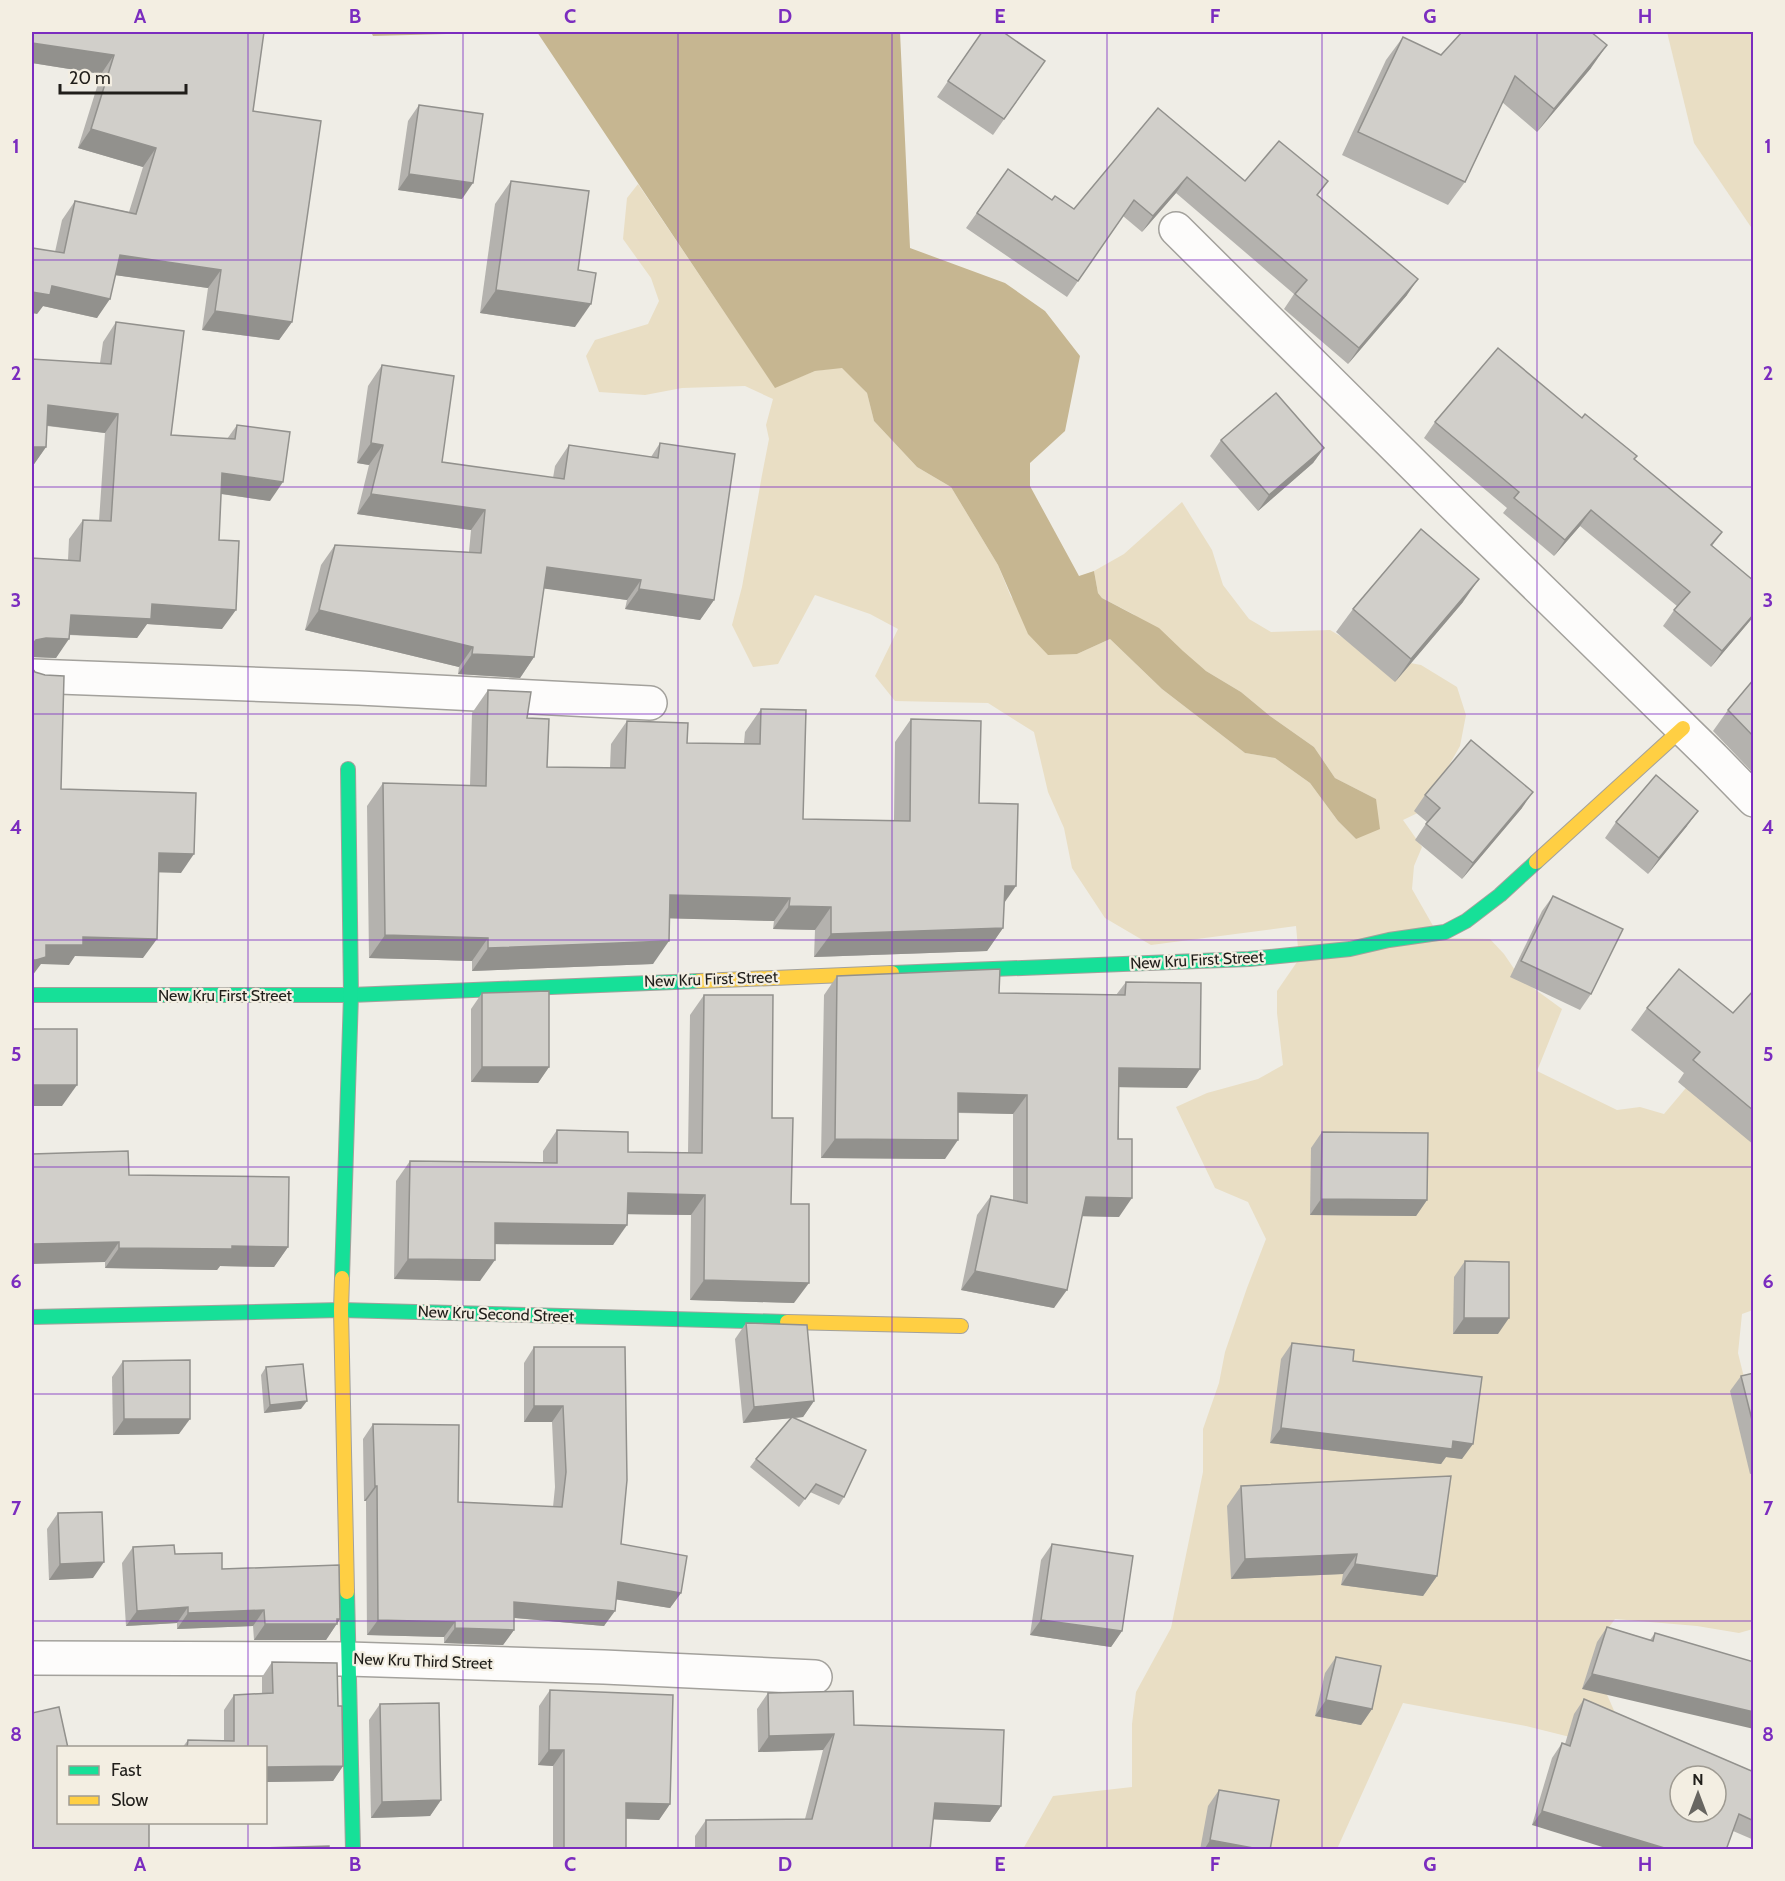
<svg xmlns="http://www.w3.org/2000/svg" width="1785" height="1881" font-family="Cabin,sans-serif">
<style>
.green{fill:#e9dec4}
.water{fill:#c6b691}
.lines{fill:none;stroke-linecap:round;stroke-linejoin:round}
.street-casing{stroke:#a3a19c;stroke-width:36}
.fast-casing{stroke:#a3a19c;stroke-width:16}
.slow-casing{stroke:#a3a19c;stroke-width:16}
.street{stroke:#fdfcfb;stroke-width:33}
.fast{stroke:#16e098;stroke-width:14}
.slow{stroke:#ffcf43;stroke-width:14}
.wall{fill:#b4b2ae}
.shaded-wall{fill:#92918d}
.building{fill:#d1cfca;stroke:#92918d;stroke-width:1.5;fill-rule:evenodd}
.grid{fill:none;stroke:#7b2cbf;stroke-width:1.5;stroke-opacity:0.55}
.labels{text-anchor:middle;dominant-baseline:central;stroke-width:4.5;stroke-linejoin:round;paint-order:stroke}
.street-label{font-size:16px;fill:#201e1a;stroke:#f3eee2}
.neatline{fill:none;stroke:#7b2cbf;stroke-width:2}
.grid-label{font-size:20px;text-anchor:middle;font-weight:bold;fill:#7b2cbf}
</style>
<rect width="100%" height="100%" fill="#efede6"/>
<g class="green">
<polygon points="1667,32 1753,32 1753,230 1694,143"/>
<polygon points="638,184 775,387 815,371 842,367 867,393 874,421 917,467 951,487 998,565 1011,597 1077,654 1110,639 1162,689 1245,753 1275,758 1310,783 1338,821 1356,839 1376,799 1335,778 1314,747 1270,716 1241,692 1206,671 1133,614 1102,598 1098,593 1094,571 1124,554 1182,502 1212,550 1223,585 1249,619 1271,632 1330,630 1374,656 1421,665 1457,687 1466,715 1460,746 1439,783 1426,809 1403,820 1422,847 1414,866 1412,889 1440,938 1490,939 1504,954 1521,979 1562,1009 1537,1071 1617,1110 1640,1107 1664,1114 1712,1057 1753,1076 1753,1310 1742,1314 1738,1353 1750,1402 1754,1466 1753,1629 1739,1633 1697,1626 1615,1619 1598,1642 1598,1674 1626,1738 1610,1747 1526,1726 1403,1703 1337,1849 1023,1849 1053,1796 1132,1787 1132,1724 1136,1692 1171,1628 1203,1472 1203,1429 1219,1383 1225,1352 1247,1288 1266,1239 1248,1202 1215,1188 1176,1107 1207,1093 1258,1079 1283,1065 1277,1013 1277,991 1299,959 1296,926 1151,945 1105,918 1072,868 1064,828 1048,792 1034,732 988,703 895,701 875,676 898,629 870,614 815,595 778,664 753,667 732,625 742,587 762,475 769,439 766,425 773,399 745,386 682,388 645,395 599,392 586,356 595,340 648,324 659,301 651,278 623,239 627,198"/>
</g>
<g class="water">
<polygon points="371,32 516,32 373,36"/>
<polygon points="537,32 900,32 910,248 1005,283 1045,311 1080,356 1065,431 1030,463 1030,486 1079,576 1094,571 1098,593 1102,598 1159,628 1183,651 1206,671 1241,692 1270,716 1314,747 1335,778 1376,799 1380,829 1356,839 1338,821 1310,783 1275,758 1245,753 1162,689 1110,639 1077,654 1048,655 1028,634 998,565 951,487 917,467 874,421 867,393 842,368 815,371 775,388"/>
</g>
<g class="lines">
<defs>
<g id="street">
<polyline points="1176,229 1452,503 1713,758 1754,800"/>
<polyline points="32,676 359,688 650,703"/>
<polyline points="32,1658 348,1659 604,1667 815,1677"/>
</g>
<g id="fast">
<polyline points="892,973 1249,959 1350,949 1389,940 1445,932 1466,921 1500,895 1536,862"/>
<polyline points="32,995 351,995 699,981"/>
<polyline points="342,1278 351,995 348,769"/>
<polyline points="32,1317 341,1310 787,1322"/>
<polyline points="347,1592 353,1850"/>
</g>
<g id="slow">
<polyline points="1536,862 1683,728"/>
<polyline points="699,981 892,973"/>
<polyline points="342,1278 341,1310 347,1592"/>
<polyline points="787,1322 961,1326"/>
</g>
</defs>
<use href="#street" class="street-casing"/>
<use href="#fast" class="fast-casing"/>
<use href="#slow" class="slow-casing"/>
<use href="#street" class="street"/>
<use href="#fast" class="fast"/>
<use href="#slow" class="slow"/>
</g>
<g class="wall">
<polygon points="264,32 253,111 292,322 279,340 202,330 208,288 115,275 97,318 43,306 37,314 55,252 62,220 75,201 129,212 143,167 78,148 101,74 32,63"/>
<polygon points="982,32 1045,61 993,135 937,97"/>
<polygon points="1403,37 1441,55 1591,68 1537,132 1502,102 1465,182 1448,205 1342,155 1386,60"/>
<polygon points="419,105 462,199 398,190 408,121"/>
<polygon points="1158,108 1245,181 1318,196 1407,295 1348,364 1284,309 1294,294 1176,193 1142,232 1123,216 1067,297 966,228 1008,169 1052,200 1074,209"/>
<polygon points="511,181 578,270 575,327 480,313 495,204"/>
<polygon points="116,322 171,435 227,439 237,425 270,501 221,494 219,540 222,629 147,624 137,638 69,635 56,658 32,657 68,560 69,539 83,520 99,521 105,433 47,426 46,447 32,467 32,359 100,363 103,342"/>
<polygon points="382,365 442,462 553,478 555,466 569,445 651,457 660,443 714,600 700,620 625,609 627,600 544,588 534,657 520,678 458,674 459,667 305,630 321,565 335,545 469,552 471,530 357,514 369,465 357,463 368,386"/>
<polygon points="1582,418 1722,532 1712,546 1754,616 1711,667 1663,626 1677,606 1580,526 1554,556 1503,513 1507,508 1424,438 1435,422"/>
<polygon points="1221,440 1324,448 1313,463 1258,511 1210,456"/>
<polygon points="1463,602 1395,682 1336,632 1353,609"/>
<polygon points="1754,679 1754,774 1713,731 1728,710"/>
<polygon points="488,690 527,718 547,767 610,768 611,744 627,721 687,743 744,743 745,732 761,709 803,819 894,821 895,742 911,719 979,803 1004,902 1003,928 987,951 814,957 815,930 773,929 774,921 669,918 653,964 472,971 472,961 369,958 367,806 383,783 470,786 472,713"/>
<polygon points="1425,795 1522,808 1462,879 1415,840 1427,822 1414,811"/>
<polygon points="1616,822 1687,826 1648,874 1605,838"/>
<polygon points="1553,896 1591,994 1580,1010 1510,977 1542,911"/>
<polygon points="837,976 999,993 1116,995 1126,982 1187,1088 1119,1087 1119,1217 1082,1216 1054,1308 961,1290 977,1215 991,1196 1013,1200 1013,1114 958,1113 945,1159 821,1158 824,995"/>
<polygon points="1754,990 1754,1145 1678,1082 1684,1073 1631,1030 1647,1008 1733,1013"/>
<polygon points="482,993 549,1067 538,1083 471,1082 471,1009"/>
<polygon points="704,995 772,1118 791,1204 794,1303 690,1300 691,1215 627,1214 613,1245 495,1244 480,1281 394,1279 396,1181 410,1161 543,1163 543,1151 557,1130 628,1152 688,1153 690,1015"/>
<polygon points="1322,1132 1427,1200 1416,1216 1310,1215 1311,1148"/>
<polygon points="129,1175 288,1247 274,1267 220,1266 217,1270 105,1268 105,1262"/>
<polygon points="1465,1261 1498,1334 1453,1334 1454,1277"/>
<polygon points="746,1323 814,1401 803,1417 794,1418 844,1497 839,1505 810,1492 799,1507 750,1467 756,1459 791,1418 743,1423 735,1339"/>
<polygon points="1292,1343 1462,1459 1446,1457 1441,1464 1270,1443 1281,1359"/>
<polygon points="534,1347 625,1347 621,1544 681,1593 670,1608 616,1599 604,1626 514,1618 514,1630 503,1645 444,1643 444,1637 367,1635 366,1501 364,1501 363,1439 373,1424 458,1502 553,1507 555,1487 552,1422 524,1422 524,1363"/>
<polygon points="123,1361 179,1434 113,1435 112,1377"/>
<polygon points="266,1367 301,1409 264,1413 261,1375"/>
<polygon points="1754,1373 1754,1473 1750,1474 1730,1391 1741,1376"/>
<polygon points="1241,1486 1437,1576 1423,1596 1341,1585 1343,1574 1231,1579 1227,1506"/>
<polygon points="58,1513 93,1578 49,1580 47,1529"/>
<polygon points="1052,1544 1122,1631 1111,1647 1030,1635 1041,1560"/>
<polygon points="133,1547 175,1554 222,1569 340,1619 326,1640 254,1640 253,1626 177,1629 177,1623 126,1626 122,1563"/>
<polygon points="1607,1627 1650,1640 1655,1633 1754,1662 1582,1689 1597,1642"/>
<polygon points="1336,1657 1372,1709 1361,1725 1315,1716 1325,1673"/>
<polygon points="272,1662 338,1706 343,1766 333,1781 266,1782 266,1748 182,1748 188,1740 224,1741 224,1710 234,1695 262,1693 262,1677"/>
<polygon points="550,1690 670,1804 659,1820 626,1819 626,1850 553,1850 553,1766 538,1765 539,1706"/>
<polygon points="768,1693 854,1725 1001,1806 990,1822 933,1819 930,1850 695,1850 695,1836 706,1820 805,1819 823,1750 758,1752 757,1709"/>
<polygon points="1584,1699 1754,1772 1754,1840 1733,1831 1532,1825 1552,1758 1562,1743 1565,1744 1574,1714"/>
<polygon points="380,1704 441,1800 430,1816 371,1818 369,1720"/>
<polygon points="1219,1790 1270,1850 1200,1850 1208,1806"/>
</g>
<g class="shaded-wall">
<polygon points="32,43 114,55 101,74 32,63"/>
<polygon points="1607,45 1591,68 1537,132 1554,109"/>
<polygon points="91,129 156,148 143,167 78,148"/>
<polygon points="409,174 473,183 462,199 398,190"/>
<polygon points="1187,177 1176,193 1142,232 1153,216"/>
<polygon points="120,255 221,270 208,288 107,274"/>
<polygon points="1418,279 1407,295 1348,364 1359,348"/>
<polygon points="52,286 110,299 97,318 43,306 37,314 32,313 32,292"/>
<polygon points="496,290 591,304 575,327 480,313"/>
<polygon points="215,311 292,322 279,340 202,330"/>
<polygon points="48,405 118,414 105,433 35,424"/>
<polygon points="371,443 383,445 369,465 357,463"/>
<polygon points="32,447 46,447 32,467"/>
<polygon points="1324,448 1313,463 1258,511 1269,495"/>
<polygon points="222,473 283,482 270,501 209,492"/>
<polygon points="371,494 485,510 471,530 357,514"/>
<polygon points="1591,510 1580,526 1554,556 1565,540"/>
<polygon points="547,567 641,580 627,600 533,587"/>
<polygon points="1479,579 1463,602 1395,682 1411,659"/>
<polygon points="639,589 714,600 700,620 625,609"/>
<polygon points="152,604 236,610 222,629 147,624 137,638 57,634 71,615"/>
<polygon points="319,610 473,647 459,667 305,630"/>
<polygon points="1754,614 1754,616 1711,667 1722,651"/>
<polygon points="46,638 69,639 56,658 32,657 32,645 36,640"/>
<polygon points="472,654 534,657 520,678 458,674"/>
<polygon points="1533,792 1522,808 1462,879 1473,863"/>
<polygon points="1698,811 1687,826 1648,874 1659,858"/>
<polygon points="159,853 194,854 181,873 145,872"/>
<polygon points="1005,886 1016,886 1000,909"/>
<polygon points="670,895 790,898 774,921 654,918"/>
<polygon points="789,906 831,907 815,930 773,929"/>
<polygon points="1003,928 987,951 814,957 831,934"/>
<polygon points="385,935 488,938 472,961 369,958"/>
<polygon points="83,937 157,939 143,958 75,956 69,965 41,964 32,976 32,960 46,945"/>
<polygon points="669,941 653,964 472,971 488,948"/>
<polygon points="482,1067 549,1067 538,1083 471,1082"/>
<polygon points="1119,1068 1200,1069 1187,1088 1106,1087"/>
<polygon points="32,1085 77,1085 62,1106 32,1106"/>
<polygon points="958,1093 1027,1095 1013,1114 945,1112"/>
<polygon points="835,1139 958,1140 945,1159 821,1158"/>
<polygon points="628,1193 705,1195 691,1215 613,1214"/>
<polygon points="1086,1197 1132,1198 1119,1217 1073,1216"/>
<polygon points="1321,1199 1427,1200 1416,1216 1310,1215"/>
<polygon points="495,1223 627,1225 613,1245 481,1244"/>
<polygon points="119,1242 105,1262 32,1264 32,1244"/>
<polygon points="232,1246 288,1247 274,1267 220,1266 217,1270 105,1268 119,1248"/>
<polygon points="408,1259 495,1260 480,1281 394,1279"/>
<polygon points="975,1271 1067,1290 1054,1308 961,1290"/>
<polygon points="704,1280 809,1283 794,1303 690,1300"/>
<polygon points="1464,1318 1509,1318 1498,1334 1453,1334"/>
<polygon points="307,1401 301,1409 264,1413 270,1405"/>
<polygon points="814,1401 803,1417 743,1423 754,1407"/>
<polygon points="534,1406 563,1406 552,1422 524,1422"/>
<polygon points="124,1419 190,1419 179,1434 113,1435"/>
<polygon points="1281,1428 1453,1441 1473,1444 1462,1459 1446,1457 1441,1464 1270,1443"/>
<polygon points="375,1486 377,1486 366,1501 364,1501"/>
<polygon points="1357,1554 1343,1574 1231,1579 1245,1559"/>
<polygon points="104,1562 93,1578 49,1580 60,1564"/>
<polygon points="1355,1564 1437,1576 1423,1596 1341,1585"/>
<polygon points="618,1582 681,1593 670,1608 607,1598"/>
<polygon points="514,1602 615,1611 604,1626 504,1617"/>
<polygon points="188,1607 177,1623 126,1626 137,1611"/>
<polygon points="264,1610 253,1626 177,1629 188,1613"/>
<polygon points="340,1619 326,1640 254,1640 265,1624"/>
<polygon points="378,1620 455,1622 444,1637 367,1635"/>
<polygon points="1041,1620 1122,1631 1111,1647 1030,1635"/>
<polygon points="455,1628 514,1630 503,1645 444,1643"/>
<polygon points="1592,1674 1754,1712 1754,1729 1582,1689"/>
<polygon points="1326,1700 1372,1709 1361,1725 1315,1716"/>
<polygon points="834,1734 823,1750 758,1752 769,1736"/>
<polygon points="549,1750 564,1750 553,1766 538,1765"/>
<polygon points="343,1766 333,1781 266,1782 266,1767"/>
<polygon points="441,1800 430,1816 371,1818 382,1802"/>
<polygon points="626,1803 670,1804 659,1820 615,1818"/>
<polygon points="935,1803 1001,1806 990,1822 924,1819"/>
<polygon points="1542,1811 1671,1850 1612,1850 1532,1825"/>
<polygon points="1210,1840 1264,1850 1204,1850"/>
</g>
<g class="building">
<polygon points="32,32 264,32 253,111 321,121 292,322 215,311 221,270 120,255 110,299 52,286 50,295 32,292 32,248 64,253 75,201 136,214 156,148 91,129 114,55 32,43"/>
<polygon points="982,32 1003,32 1045,61 1004,119 948,81"/>
<polygon points="1462,32 1591,32 1607,45 1554,109 1515,76 1465,182 1358,132 1403,37 1441,55"/>
<polygon points="419,105 483,114 473,183 409,174"/>
<polygon points="1158,108 1245,181 1279,141 1328,181 1317,195 1418,279 1359,348 1295,294 1307,280 1187,177 1153,216 1134,200 1078,281 977,213 1008,169 1052,200 1055,196 1074,209"/>
<polygon points="511,181 589,191 578,270 596,273 591,304 496,290"/>
<polygon points="116,322 184,331 171,435 235,439 237,425 290,432 283,482 222,473 219,540 239,541 236,610 152,604 151,619 71,615 69,639 46,638 36,640 32,645 32,558 80,561 83,520 111,521 118,414 48,405 46,447 32,447 32,359 111,364"/>
<polygon points="1498,348 1582,418 1585,414 1637,456 1634,459 1722,532 1711,545 1754,581 1754,614 1722,651 1674,610 1690,592 1591,510 1565,540 1514,498 1519,492 1435,422"/>
<polygon points="382,365 454,376 442,462 564,479 569,445 658,458 660,443 735,454 714,600 639,589 641,580 547,567 534,657 472,654 473,647 319,610 335,545 481,553 485,510 371,494 383,445 371,443"/>
<polygon points="1276,393 1324,448 1269,495 1221,440"/>
<polygon points="1421,529 1479,579 1411,659 1353,609"/>
<polygon points="32,668 35,672 45,675 64,676 61,789 196,793 194,854 159,853 157,939 83,937 83,945 46,945 46,957 36,960 32,960"/>
<polygon points="1754,679 1754,737 1728,710"/>
<polygon points="488,690 531,692 527,718 549,719 547,767 625,768 627,721 688,723 687,743 760,744 761,709 806,710 803,819 910,821 911,719 981,721 979,803 1018,804 1016,886 1005,886 1003,928 831,934 831,907 789,906 790,898 670,895 669,941 488,948 488,938 385,935 383,783 486,786"/>
<polygon points="1471,740 1533,792 1473,863 1426,824 1440,808 1425,795"/>
<polygon points="1656,775 1698,811 1659,858 1616,822"/>
<polygon points="1553,896 1623,929 1591,994 1521,961"/>
<polygon points="1000,969 999,993 1125,995 1126,982 1201,983 1200,1069 1119,1068 1118,1139 1132,1139 1132,1198 1086,1197 1067,1290 975,1271 991,1196 1027,1203 1027,1095 958,1093 958,1140 835,1139 837,976"/>
<polygon points="1679,969 1733,1013 1754,990 1754,1111 1693,1060 1700,1052 1647,1008"/>
<polygon points="549,991 549,1067 482,1067 482,993"/>
<polygon points="704,995 773,995 772,1118 793,1118 791,1204 809,1204 809,1283 704,1280 705,1195 628,1193 627,1225 495,1223 495,1260 408,1259 410,1161 557,1163 557,1130 628,1132 628,1152 702,1153"/>
<rect x="32" y="1029" width="45" height="56"/>
<polygon points="1322,1132 1428,1133 1427,1200 1321,1199"/>
<polygon points="128,1151 129,1175 289,1177 288,1247 232,1246 232,1249 119,1248 119,1242 32,1244 32,1154"/>
<polygon points="1465,1261 1509,1262 1509,1318 1464,1318"/>
<polygon points="746,1323 807,1325 814,1401 754,1407"/>
<polygon points="1292,1343 1354,1350 1353,1361 1482,1377 1473,1444 1453,1441 1452,1449 1281,1428"/>
<polygon points="534,1347 625,1347 627,1480 621,1544 687,1556 681,1593 618,1582 615,1611 514,1602 514,1630 455,1628 455,1622 378,1620 377,1486 375,1486 373,1424 459,1425 458,1502 562,1507 566,1472 563,1406 534,1406"/>
<polygon points="190,1360 190,1419 124,1419 123,1361"/>
<polygon points="303,1364 307,1401 270,1405 266,1367"/>
<polygon points="1754,1373 1754,1428 1741,1376"/>
<polygon points="792,1417 866,1450 844,1497 816,1484 805,1499 756,1459"/>
<polygon points="1451,1476 1437,1576 1355,1564 1357,1554 1245,1559 1241,1486"/>
<polygon points="102,1512 104,1562 60,1564 58,1513"/>
<polygon points="1052,1544 1133,1556 1122,1631 1041,1620"/>
<polygon points="174,1545 175,1554 222,1553 222,1569 339,1565 340,1619 337,1619 337,1624 265,1624 264,1610 188,1613 188,1607 137,1611 133,1547"/>
<polygon points="1607,1627 1653,1641 1655,1633 1754,1662 1754,1712 1592,1674"/>
<polygon points="1336,1657 1381,1666 1372,1709 1326,1700"/>
<polygon points="272,1662 337,1663 338,1706 342,1706 343,1766 266,1767 266,1748 187,1748 188,1740 234,1741 234,1695 273,1693"/>
<polygon points="550,1690 673,1695 670,1804 626,1803 626,1850 564,1850 564,1750 549,1750"/>
<polygon points="853,1691 854,1725 1004,1730 1001,1806 935,1803 930,1850 706,1850 706,1820 812,1819 834,1734 769,1736 768,1693"/>
<path d="M1584,1699L1754,1772V1821L1739,1814L1726,1850H1671L1542,1811L1562,1743L1570,1746ZM1680,1776H1716V1812H1680Z"/>
<polygon points="439,1703 441,1800 382,1802 380,1704"/>
<polygon points="59,1707 68,1748 58,1748 58,1822 149,1822 149,1850 32,1850 32,1713"/>
<polygon points="1219,1790 1279,1800 1270,1850 1264,1850 1210,1840"/>
<polygon points="329,1846 329,1850 262,1850 262,1848"/>
</g>
<path class="grid" d="M248,32V1748M463,32V1850M678,32V1850M892,32V1850M1107,32V1850M1322,32V1850M1537,32V1850M32,260H1754M32,487H1754M32,714H1754M32,940H1754M32,1167H1754M32,1394H1754M32,1621H1754M248,1822V1850"/>
<g class="labels">
<g class="street-label">
<text transform="translate(1197 960) rotate(-3)">New Kru First Street</text>
<text transform="translate(711 979) rotate(-2)">New Kru First Street</text>
<text x="225" y="995">New Kru First Street</text>
<text transform="translate(496 1314) rotate(2)">New Kru Second Street</text>
<text transform="translate(423 1661) rotate(2)">New Kru Third Street</text>
</g>
</g>
<rect width="1785" height="1881" fill="none" stroke="#f3eee2" stroke-width="66"/>
<rect x="57" y="1746" width="210" height="78" fill="#f3eee2" stroke="#9f9b92" stroke-width="1.5"/>
<rect x="69" y="1766" width="30" height="9" fill="#16e098" stroke="#9f9b92" stroke-width="1.5"/>
<text x="111" y="1776" font-size="18" fill="#201e1a">Fast</text>
<rect x="69" y="1796" width="30" height="9" fill="#ffcf43" stroke="#9f9b92" stroke-width="1.5"/>
<text x="111" y="1806" font-size="18" fill="#201e1a">Slow</text>
<g transform="translate(1698 1794)"><circle r="28" fill="#f3eee2" stroke="#9f9b92" stroke-width="1.5"/>
<path d="M0-4.5L10 22L0 15L-10 22Z" fill="#686661"/>
<text y="-9" font-size="16" font-weight="bold" text-anchor="middle" fill="#201e1a">N</text>
</g>
<path d="M60 84v9h126v-9" fill="none" stroke="#201e1a" stroke-width="3"/>
<text x="69" y="84" font-size="18" fill="#201e1a" stroke="#f3eee2" stroke-width="4.5" paint-order="stroke">20 m</text>
<rect x="33" y="33" width="1719" height="1815" class="neatline"/>
<g class="grid-label">
<text x="140" y="23">A</text>
<text x="355" y="23">B</text>
<text x="570" y="23">C</text>
<text x="785" y="23">D</text>
<text x="1000" y="23">E</text>
<text x="1215" y="23">F</text>
<text x="1430" y="23">G</text>
<text x="1645" y="23">H</text>
<text x="16" y="153">1</text>
<text x="1768" y="153">1</text>
<text x="16" y="380">2</text>
<text x="1768" y="380">2</text>
<text x="16" y="607">3</text>
<text x="1768" y="607">3</text>
<text x="16" y="834">4</text>
<text x="1768" y="834">4</text>
<text x="16" y="1061">5</text>
<text x="1768" y="1061">5</text>
<text x="16" y="1288">6</text>
<text x="1768" y="1288">6</text>
<text x="16" y="1515">7</text>
<text x="1768" y="1515">7</text>
<text x="16" y="1741">8</text>
<text x="1768" y="1741">8</text>
<text x="140" y="1871">A</text>
<text x="355" y="1871">B</text>
<text x="570" y="1871">C</text>
<text x="785" y="1871">D</text>
<text x="1000" y="1871">E</text>
<text x="1215" y="1871">F</text>
<text x="1430" y="1871">G</text>
<text x="1645" y="1871">H</text>
</g>
</svg>
